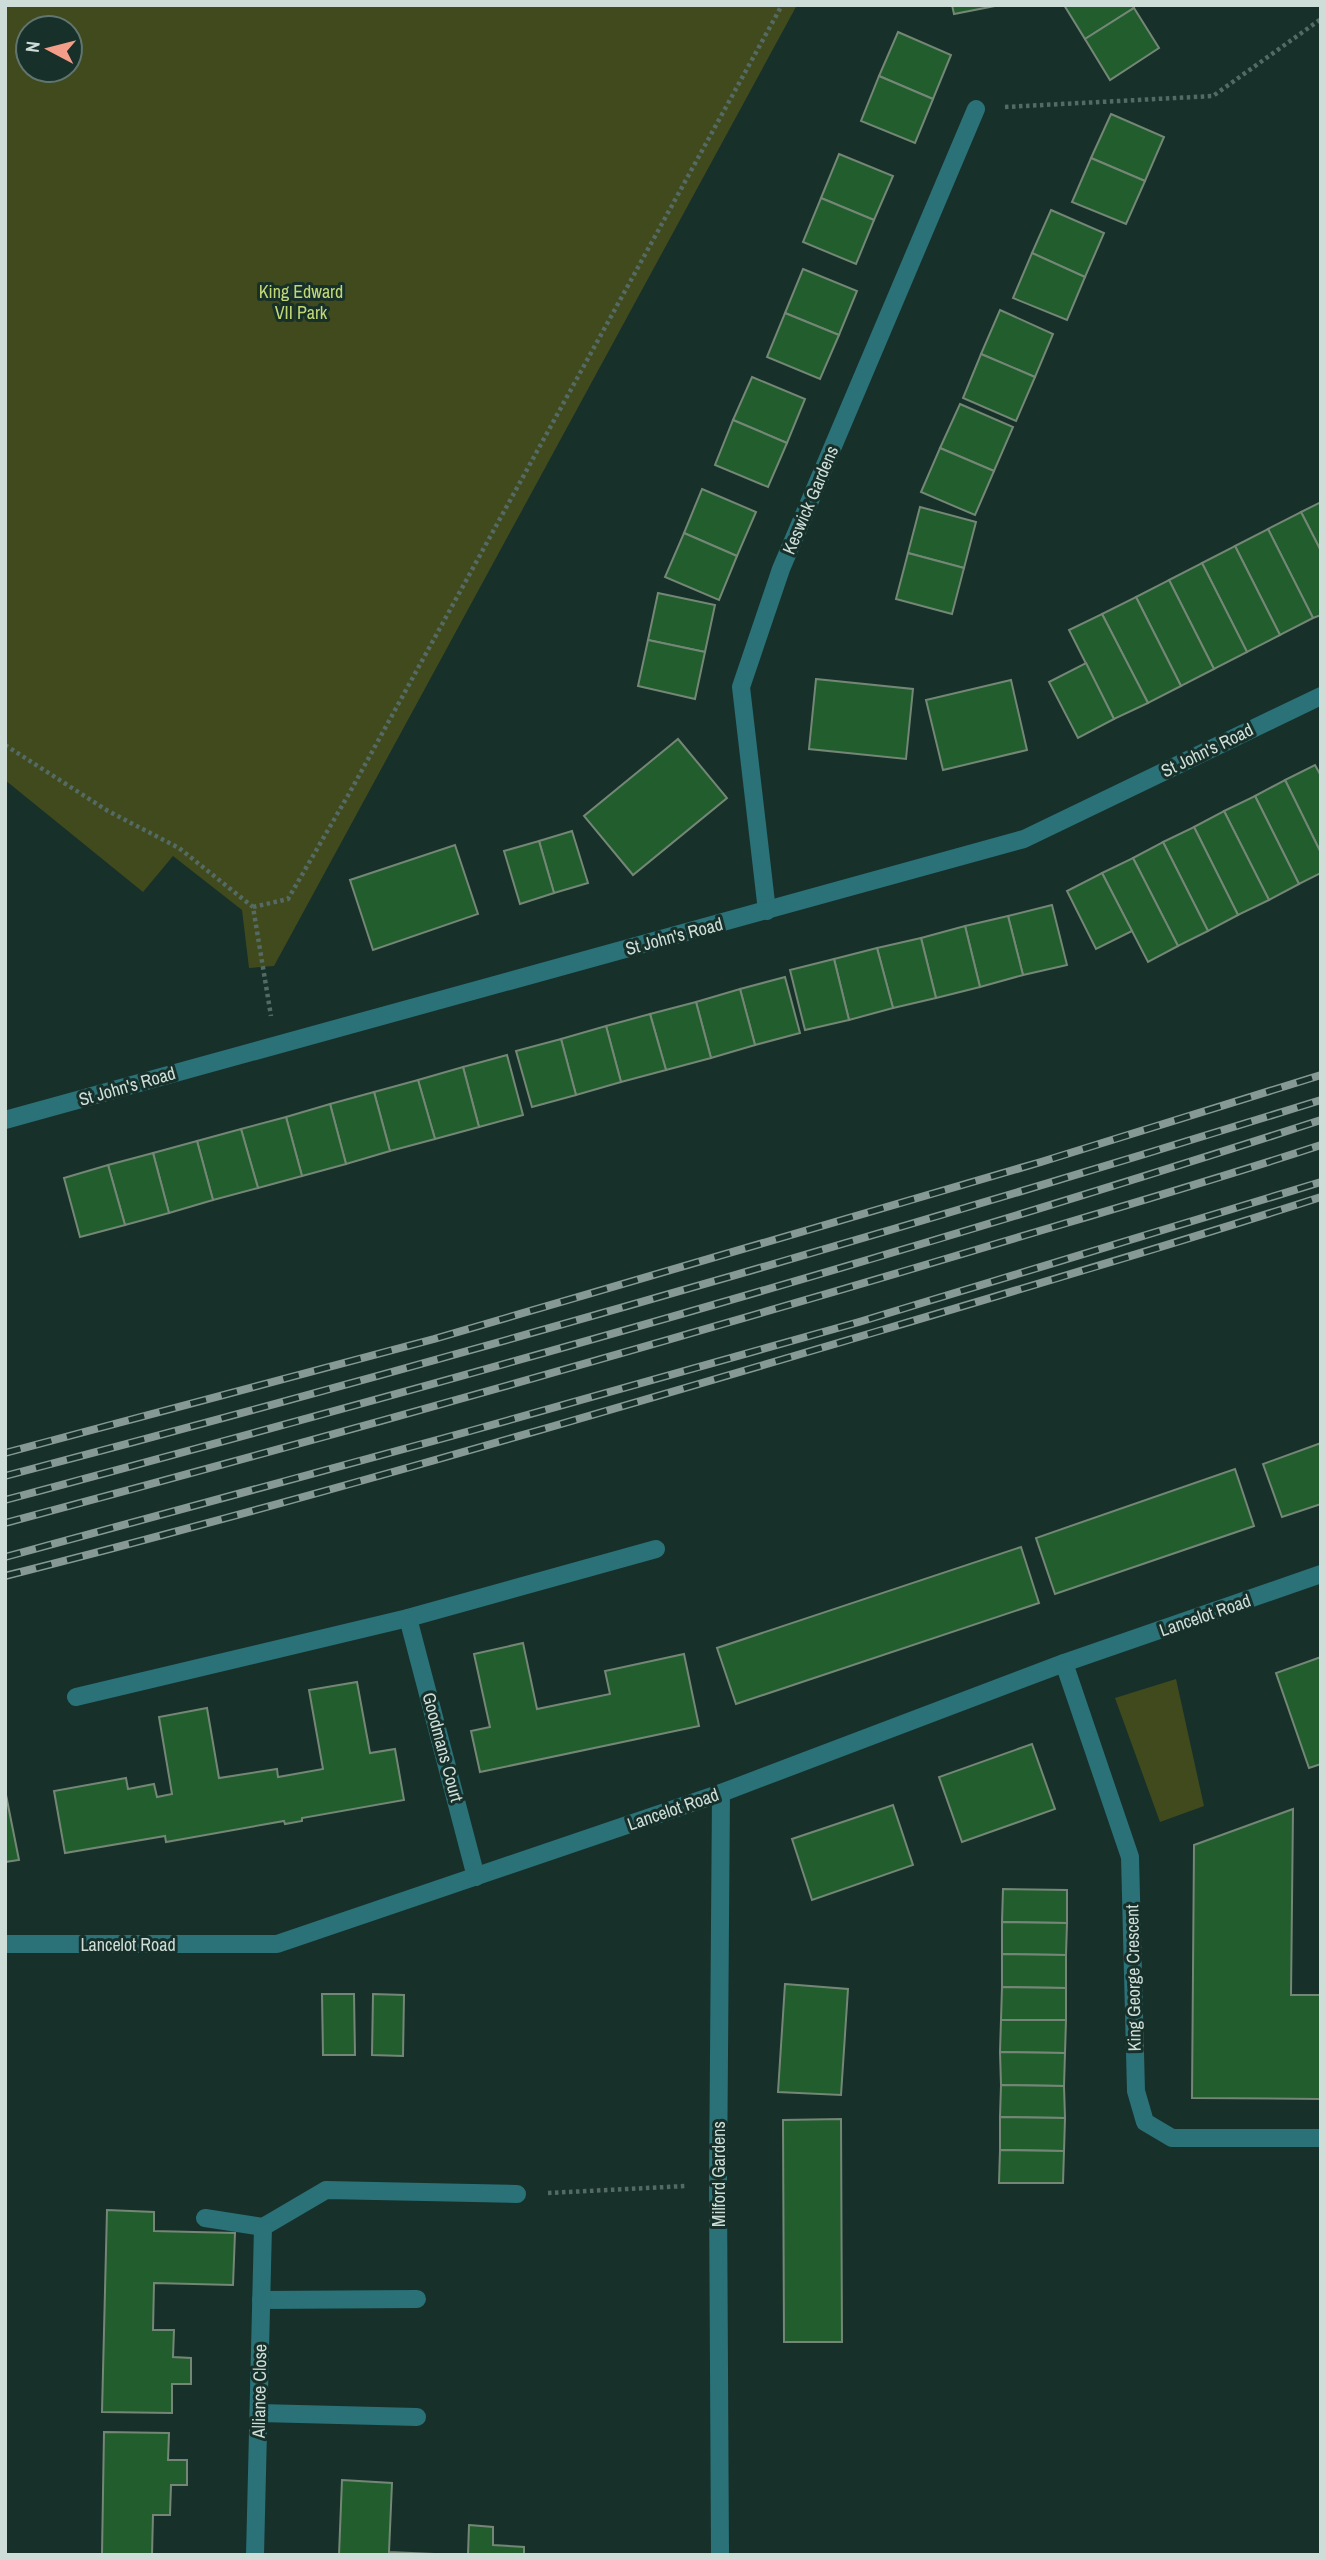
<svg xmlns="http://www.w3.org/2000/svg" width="1326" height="2560" font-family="'Archivo Narrow',sans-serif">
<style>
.green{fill:#404a1d;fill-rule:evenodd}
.building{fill:#225d2e;stroke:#748776;stroke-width:2}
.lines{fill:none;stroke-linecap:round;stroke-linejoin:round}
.path{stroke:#546a64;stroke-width:4.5;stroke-dasharray:3.5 3.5;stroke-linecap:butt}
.service{stroke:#2a7178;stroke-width:18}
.minor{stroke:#2a7178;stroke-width:18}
.tertiary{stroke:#2a7178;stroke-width:18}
.rail-casing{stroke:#869994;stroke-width:8}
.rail{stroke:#17302a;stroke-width:5;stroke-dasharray:16;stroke-linecap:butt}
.labels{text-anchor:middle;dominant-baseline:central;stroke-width:6;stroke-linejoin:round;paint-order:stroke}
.park-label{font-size:18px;fill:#c2d875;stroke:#17302a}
.street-label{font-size:18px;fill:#ceddd8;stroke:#17302a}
</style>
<rect width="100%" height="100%" fill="#17302a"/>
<g class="green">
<path d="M5,5H797L274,966L249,968L242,910L173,856L143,892L5,780ZM28,28H70V70H28Z"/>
<polygon points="1176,1679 1204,1806 1160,1822 1115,1698"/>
</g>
<g class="building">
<polygon points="952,5 1000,5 954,14"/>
<polygon points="1064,5 1132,5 1134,8 1085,39"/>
<polygon points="1134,8 1159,48 1110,80 1085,39"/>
<polygon points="898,32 951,55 933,99 879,76"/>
<polygon points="879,76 933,99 915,143 861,121"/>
<polygon points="1111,114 1164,137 1145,181 1091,158"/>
<polygon points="839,154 893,176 874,220 821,198"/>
<polygon points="1091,158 1145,181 1126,224 1072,202"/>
<polygon points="821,198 874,220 856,264 803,242"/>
<polygon points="1051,210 1104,233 1085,277 1032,253"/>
<polygon points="1032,253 1085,277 1067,320 1013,298"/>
<polygon points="803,269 857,291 839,335 785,313"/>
<polygon points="1000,310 1053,334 1035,377 981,354"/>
<polygon points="785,313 839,335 820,379 767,357"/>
<polygon points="981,354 1035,377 1016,421 963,398"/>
<polygon points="752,377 805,399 787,443 733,420"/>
<polygon points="960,404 1013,427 994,471 940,448"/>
<polygon points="733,420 787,443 768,487 715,465"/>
<polygon points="940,448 994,471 975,515 921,492"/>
<polygon points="702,489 756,512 737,556 684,533"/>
<polygon points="1321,502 1321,551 1301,512"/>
<polygon points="920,507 976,522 964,568 908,553"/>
<polygon points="1301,512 1321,551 1321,615 1313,618 1268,529"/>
<polygon points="1268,529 1313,618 1280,635 1235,546"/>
<polygon points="684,533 737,556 719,600 665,577"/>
<polygon points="1235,546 1280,635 1247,652 1202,563"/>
<polygon points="908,553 964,568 952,614 896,599"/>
<polygon points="1202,563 1247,652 1214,669 1169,580"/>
<polygon points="1169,580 1214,669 1181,686 1136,597"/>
<polygon points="658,593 715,605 705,652 648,640"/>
<polygon points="1136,597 1181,686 1148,703 1102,614"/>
<polygon points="1102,614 1148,703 1114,719 1069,630"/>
<polygon points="648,640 705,652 695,699 638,686"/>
<polygon points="1086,663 1114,719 1078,738 1049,682"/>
<polygon points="816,679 913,689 906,759 809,749"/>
<polygon points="1011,680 1027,750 943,770 926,700"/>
<polygon points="678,739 727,798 633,875 584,816"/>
<polygon points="1315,765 1321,776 1321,853 1285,780"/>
<polygon points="1285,780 1321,853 1321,873 1299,884 1255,796"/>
<polygon points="1255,796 1299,884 1269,900 1224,811"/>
<polygon points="1224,811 1269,900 1238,915 1194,827"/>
<polygon points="1194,827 1238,915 1208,931 1163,842"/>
<polygon points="572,831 588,883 554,893 539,841"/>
<polygon points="539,841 554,893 520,904 504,851"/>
<polygon points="1163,842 1208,931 1178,946 1133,858"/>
<polygon points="455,845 478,914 373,950 350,880"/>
<polygon points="1133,858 1178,946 1148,962 1102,873"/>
<polygon points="1102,873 1132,931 1096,949 1067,891"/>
<polygon points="1052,905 1067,965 1023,975 1008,916"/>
<polygon points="1008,916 1023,975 980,987 965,926"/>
<polygon points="965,926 980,987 936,998 921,938"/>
<polygon points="921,938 936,998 893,1008 877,948"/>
<polygon points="877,948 893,1008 849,1020 834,959"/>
<polygon points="834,959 849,1020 805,1030 790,970"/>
<polygon points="785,977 800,1033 755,1045 740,989"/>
<polygon points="740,989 755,1045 711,1058 696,1002"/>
<polygon points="696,1002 711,1058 666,1070 650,1014"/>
<polygon points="650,1014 666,1070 621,1082 606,1026"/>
<polygon points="606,1026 621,1082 576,1095 561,1039"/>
<polygon points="561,1039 576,1095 532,1107 516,1051"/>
<polygon points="507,1055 523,1115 479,1127 463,1067"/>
<polygon points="463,1067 479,1127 435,1139 418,1080"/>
<polygon points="418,1080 435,1139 390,1151 374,1092"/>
<polygon points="374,1092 390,1151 346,1164 330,1104"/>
<polygon points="330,1104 346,1164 302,1176 286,1117"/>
<polygon points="286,1117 302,1176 258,1188 241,1129"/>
<polygon points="241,1129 258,1188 213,1200 197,1141"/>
<polygon points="197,1141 213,1200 169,1213 153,1153"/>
<polygon points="153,1153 169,1213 125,1225 108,1165"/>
<polygon points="108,1165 125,1225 80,1237 64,1178"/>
<polygon points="1321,1443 1321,1504 1282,1517 1263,1464"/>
<polygon points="1235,1469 1254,1526 1055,1594 1036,1538"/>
<polygon points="1021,1547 1039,1603 736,1704 717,1648"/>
<polygon points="523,1643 537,1709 610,1694 605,1671 684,1654 699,1726 480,1772 471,1731 490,1727 474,1654"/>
<polygon points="1321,1657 1321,1764 1309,1768 1276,1673"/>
<polygon points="357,1682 370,1753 395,1749 404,1800 302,1818 302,1821 285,1824 284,1821 166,1842 165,1836 65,1853 54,1791 126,1778 128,1789 154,1784 157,1797 172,1794 159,1717 207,1708 219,1778 277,1769 278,1777 323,1769 309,1690"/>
<polygon points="1032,1744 1055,1809 962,1842 939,1777"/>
<polygon points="5,1790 19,1860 5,1862"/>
<polygon points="893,1805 913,1865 812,1900 792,1839"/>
<polygon points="1293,1809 1291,1995 1321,1995 1321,2099 1192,2098 1194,1845"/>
<polygon points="1003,1889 1067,1890 1067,1923 1002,1922"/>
<polygon points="1002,1922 1067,1923 1066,1955 1002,1954"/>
<polygon points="1002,1954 1066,1955 1066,1988 1002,1987"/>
<polygon points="785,1984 848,1989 841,2095 778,2092"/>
<polygon points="1002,1987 1066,1988 1066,2020 1001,2020"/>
<polygon points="322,1994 354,1994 355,2055 323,2055"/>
<polygon points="373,1994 404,1995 403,2056 372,2055"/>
<polygon points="1001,2020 1066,2020 1065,2053 1000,2052"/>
<polygon points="1000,2052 1065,2053 1064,2086 1001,2085"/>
<polygon points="1001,2085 1064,2086 1065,2118 1000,2117"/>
<polygon points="1000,2117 1065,2118 1064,2151 1000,2150"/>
<polygon points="841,2119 842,2342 784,2342 783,2120"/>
<polygon points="1000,2150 1064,2151 1063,2183 999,2183"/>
<polygon points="107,2210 154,2212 154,2231 235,2233 233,2285 154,2283 153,2330 174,2330 173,2357 191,2358 191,2384 172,2384 172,2413 102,2412"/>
<polygon points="104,2432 169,2433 168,2460 187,2460 187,2485 171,2485 170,2515 153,2515 152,2555 102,2555"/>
<polygon points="342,2480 392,2483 389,2552 457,2555 339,2555"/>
<polygon points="469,2525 493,2527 493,2545 524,2547 524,2555 468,2555"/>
</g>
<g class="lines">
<g class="path">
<polyline points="1005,107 1213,96 1321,19"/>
<polyline points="5,745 108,811 179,848 253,907 271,1016"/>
<polyline points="253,907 288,899 350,792 782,5"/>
<polyline points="548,2193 686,2186"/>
</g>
<g class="service">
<polyline points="76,1697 408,1618 656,1549"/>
<polyline points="261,2300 417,2299"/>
<polyline points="259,2413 417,2417"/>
</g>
<g class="minor">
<polyline points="767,911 741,687 781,569 976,109"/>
<polyline points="408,1618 476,1877"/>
<polyline points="1064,1663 1130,1857 1136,2091 1145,2122 1172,2138 1321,2138"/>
<polyline points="5,1944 277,1944 721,1793 1064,1663 1321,1574"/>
<polyline points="205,2218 263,2227 326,2190 517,2194"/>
<polyline points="255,2555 263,2227"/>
<polyline points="720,2555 718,2185 721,1793"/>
</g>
<polyline class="tertiary" points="5,1120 1024,839 1321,696"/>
<defs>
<g id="rail">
<polyline points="5,1453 434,1339 1041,1162 1321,1075"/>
<path d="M5,1476C447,1360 885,1235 1321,1100"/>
<path d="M5,1500C446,1382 886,1261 1321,1120"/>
<path d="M5,1523C322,1439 638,1350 952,1257C1075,1220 1199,1185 1321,1145"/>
<polyline points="5,1557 470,1431 859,1322 1321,1182"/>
<path d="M5,1576C270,1509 532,1433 794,1356C970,1304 1146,1253 1321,1197"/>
</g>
</defs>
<use href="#rail" class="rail-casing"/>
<use href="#rail" class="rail"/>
</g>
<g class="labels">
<g class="park-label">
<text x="301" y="291">King Edward<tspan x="301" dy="21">VII Park</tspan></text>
</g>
<g class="street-label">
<text transform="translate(810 500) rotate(-67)">Keswick Gardens</text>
<text transform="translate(1207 750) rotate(-26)">St John's Road</text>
<text transform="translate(674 936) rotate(-15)">St John's Road</text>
<text transform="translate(127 1086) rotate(-16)">St John's Road</text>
<text transform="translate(1205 1615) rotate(-19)">Lancelot Road</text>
<text transform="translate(443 1747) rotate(75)">Goodmans Court</text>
<text transform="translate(673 1809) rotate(-19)">Lancelot Road</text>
<text x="128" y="1944">Lancelot Road</text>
<text transform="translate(1133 1978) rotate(-91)">King George Crescent</text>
<text transform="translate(718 2174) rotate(-90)">Milford Gardens</text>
<text transform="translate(259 2391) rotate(-89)">Alliance Close</text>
</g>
</g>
<rect width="1326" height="2560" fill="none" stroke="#ceddd8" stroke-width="14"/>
<g transform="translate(49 49) rotate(277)"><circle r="33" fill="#17302a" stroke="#607570" stroke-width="2"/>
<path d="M0-5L12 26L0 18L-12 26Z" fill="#f49e89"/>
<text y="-10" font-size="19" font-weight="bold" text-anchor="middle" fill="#ceddd8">N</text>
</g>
</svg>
